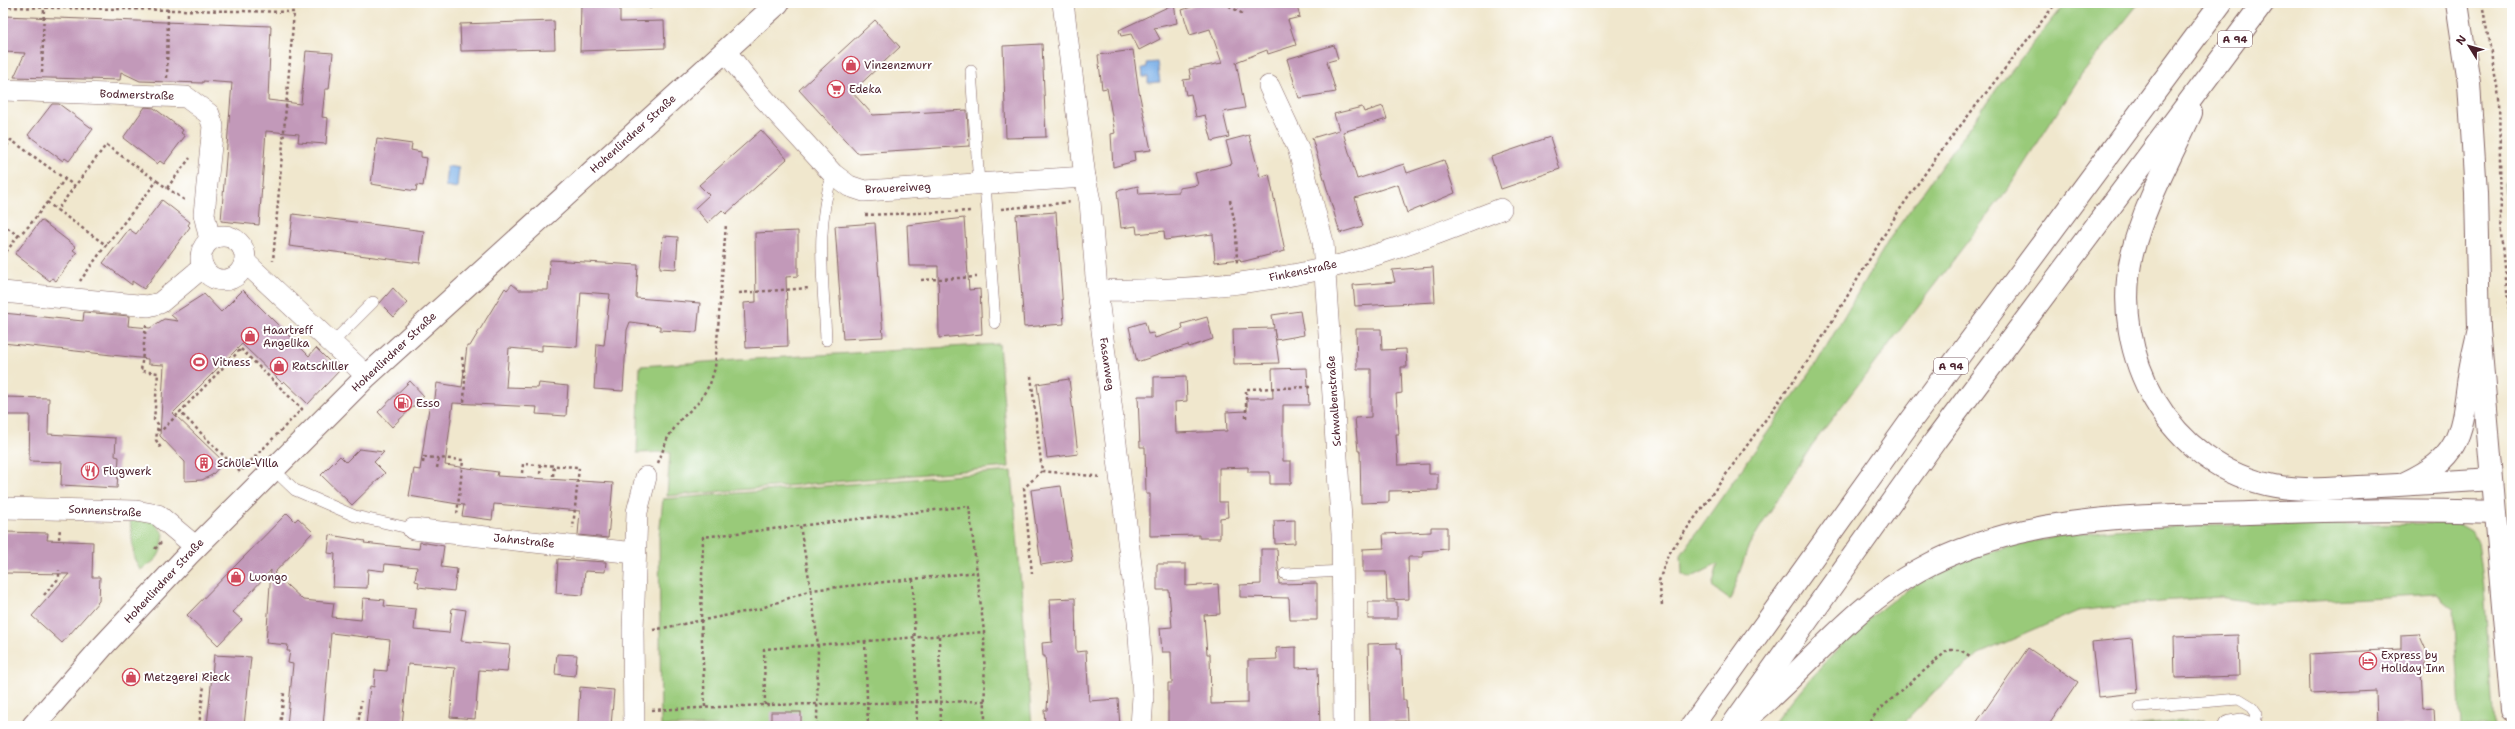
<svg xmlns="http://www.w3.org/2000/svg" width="2515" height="729" font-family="'Shantell Sans',sans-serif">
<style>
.green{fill:#99ca79;stroke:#727452}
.forest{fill:#7aae69;stroke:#62664a}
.water{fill:#79afe7;stroke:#626789}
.building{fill:#c299b9}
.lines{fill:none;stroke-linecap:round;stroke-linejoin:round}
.service-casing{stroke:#846564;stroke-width:12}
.minor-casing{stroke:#846564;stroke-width:22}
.tertiary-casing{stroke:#846564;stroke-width:24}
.secondary-casing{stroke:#846564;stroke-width:24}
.motorway-casing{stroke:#846564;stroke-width:24}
.path{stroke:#846564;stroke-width:2.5;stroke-dasharray:3 3;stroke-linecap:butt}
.service{stroke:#fff;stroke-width:11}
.minor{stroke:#fff;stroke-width:21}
.tertiary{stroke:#fff;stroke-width:22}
.secondary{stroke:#fff;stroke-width:22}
.motorway{stroke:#fff;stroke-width:22}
.labels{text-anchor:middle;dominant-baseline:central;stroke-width:4;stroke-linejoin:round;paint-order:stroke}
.shield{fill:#fff;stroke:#80626b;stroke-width:1}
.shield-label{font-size:10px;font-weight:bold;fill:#4a1f2b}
.poi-label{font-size:11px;fill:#4a1f2b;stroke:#fff;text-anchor:start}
.street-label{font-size:11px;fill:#4a1f2b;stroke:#fff}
</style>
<rect width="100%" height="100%" fill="#fff"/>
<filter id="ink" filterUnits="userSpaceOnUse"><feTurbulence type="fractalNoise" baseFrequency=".025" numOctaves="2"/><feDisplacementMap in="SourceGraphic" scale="8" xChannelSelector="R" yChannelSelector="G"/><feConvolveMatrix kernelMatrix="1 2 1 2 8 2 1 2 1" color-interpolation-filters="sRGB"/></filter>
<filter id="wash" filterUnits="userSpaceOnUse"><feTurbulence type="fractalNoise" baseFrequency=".012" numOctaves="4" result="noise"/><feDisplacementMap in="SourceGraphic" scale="16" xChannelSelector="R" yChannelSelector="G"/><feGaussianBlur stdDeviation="0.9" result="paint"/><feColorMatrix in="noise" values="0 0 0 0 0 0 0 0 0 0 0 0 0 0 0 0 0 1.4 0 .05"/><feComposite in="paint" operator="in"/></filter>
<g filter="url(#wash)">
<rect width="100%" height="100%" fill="#f0e7cd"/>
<g class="green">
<polygon points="2066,3 2139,3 2080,77 2010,186 1812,445 1749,545 1730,600 1712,587 1718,564 1690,578 1682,574 1681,555 1816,364 1890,238 2001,83"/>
<polygon points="999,344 1009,467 667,496 670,452 637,453 640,366"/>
<polygon points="1012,471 1032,726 661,726 659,536 663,499"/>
<path d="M150,517L164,534C161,556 159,559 140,570L134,558L130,520Z"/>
<path d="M2457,523L2471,531L2478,542L2484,588L2494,726H2461L2454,609L2436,594L2265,604L2219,597L2161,601L2078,611L1979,654L1935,691L1901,726H1771C1809,678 1850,630 1901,594C1998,527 2135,527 2248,525C2318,524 2387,524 2457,523Z"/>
<polygon points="2205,719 2200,726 2129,726"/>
</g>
<polygon class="forest" points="2512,181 2512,207 2507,208 2504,183"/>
<g class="water">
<polygon points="1157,62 1160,82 1148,83 1148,77 1143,77 1142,68 1147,67 1146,63"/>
<polygon points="447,166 459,168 457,188 445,186"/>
</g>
<g id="blocks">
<g class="building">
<polygon points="581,3 620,3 620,22 664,21 665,48 580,51"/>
<polygon points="1203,3 1296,3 1300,17 1288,20 1296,45 1268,54 1267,50 1236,62 1245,108 1223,112 1229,137 1212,141 1205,115 1196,117 1191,94 1186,95 1183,80 1191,79 1189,69 1222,63 1210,29 1190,35 1182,10"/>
<polygon points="1174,4 1177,23 1154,28 1160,39 1139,50 1131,34 1121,36 1119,30"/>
<polygon points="3,16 271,26 268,100 301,104 306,51 333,53 329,89 325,89 322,117 328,118 326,144 298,142 299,134 266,131 259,225 221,221 232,83 203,81 203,83 140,81 121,72 120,80 14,77 25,53 3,52"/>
<polygon points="875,20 900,47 852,92 873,115 967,110 969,146 857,153 799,90"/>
<polygon points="554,21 555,49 461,51 460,24"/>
<polygon points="1042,44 1046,137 1006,138 1003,46"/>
<polygon points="1334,45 1338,59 1327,62 1336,92 1299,98 1287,59"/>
<polygon points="1133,50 1139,92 1151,150 1134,152 1135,161 1113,167 1111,134 1115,133 1107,88 1102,89 1098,55"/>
<polygon points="52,104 59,104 93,129 69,161 65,158 63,161 28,135"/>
<polygon points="1383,106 1387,119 1343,132 1357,179 1404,164 1407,173 1444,160 1455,193 1407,213 1398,184 1355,198 1363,226 1340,233 1312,138 1339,130 1334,114 1362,107 1364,112"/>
<polygon points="145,107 154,108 183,130 181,133 185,136 164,164 160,161 157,164 123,138"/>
<polygon points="761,130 787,159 726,214 722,210 708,223 695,208 709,195 699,185"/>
<polygon points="1249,135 1260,177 1269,174 1285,251 1241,262 1240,259 1215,262 1213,234 1165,240 1164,231 1137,234 1136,226 1121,228 1117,191 1138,186 1139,194 1179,192 1179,188 1198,185 1195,173 1232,164 1226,141"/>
<polygon points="1550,137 1560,169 1501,189 1491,157"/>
<polygon points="377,139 412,144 411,150 421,152 421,157 427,158 423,186 417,185 416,191 371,184"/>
<polygon points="162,200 190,222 188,225 190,227 144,289 132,281 132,285 103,263 129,229 136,234"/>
<polygon points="1056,212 1064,324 1024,327 1016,215"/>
<polygon points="293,214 424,231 420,263 289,246"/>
<polygon points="964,218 969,290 980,289 982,334 939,338 938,266 909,266 907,225"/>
<polygon points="41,220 76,247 73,250 77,253 56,281 52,278 50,281 15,254"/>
<polygon points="875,223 883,337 843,339 835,226"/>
<polygon points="798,231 798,276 786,277 788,346 746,348 744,303 756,302 755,233"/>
<polygon points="663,236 678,237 676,269 660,268"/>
<polygon points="550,260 638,265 636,298 700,303 697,332 660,330 660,326 630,322 627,330 623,391 594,389 597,344 604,345 610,294 581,292 577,347 542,345 542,351 509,348 506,387 538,388 539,383 568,386 566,416 536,414 537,407 453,403 445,465 498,472 497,476 613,483 608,538 578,535 580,511 494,504 492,520 462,516 464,505 409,496 414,469 420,470 430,401 434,405 437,383 462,387 467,346 470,346 505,288 507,290 512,284 519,290 548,290"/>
<polygon points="1433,267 1435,302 1355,306 1353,285 1395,282 1392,270"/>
<polygon points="393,288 407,303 394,317 380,303"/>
<polygon points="243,290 309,356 316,348 339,371 308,404 284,381 282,383 242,344 173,413 224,462 212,475 202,480 185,481 185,462 160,436 164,365 148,364 148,359 3,343 3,313 83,321 84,312 129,316 128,326 150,328 164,319 178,321 171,315 204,294 221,312"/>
<polygon points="1300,311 1304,335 1276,340 1274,329 1279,363 1234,364 1233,329 1274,328 1272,315"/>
<polygon points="1207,317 1213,339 1189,347 1188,345 1137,362 1129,327 1145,322 1148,334 1153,333 1155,338 1183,329 1182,324"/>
<polygon points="1356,329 1381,329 1382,350 1406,349 1407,367 1401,367 1402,393 1396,394 1399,434 1396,434 1398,465 1429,464 1429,474 1438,474 1438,490 1389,491 1389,502 1361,503 1360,451 1358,451 1355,418 1371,417 1371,369 1357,369"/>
<polygon points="1307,368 1309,405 1283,405 1283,461 1291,461 1291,484 1270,484 1270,472 1248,472 1248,467 1219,468 1219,502 1227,502 1228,517 1220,518 1220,538 1199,538 1199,535 1150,536 1150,494 1146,494 1145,447 1140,447 1138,396 1154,396 1154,377 1186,376 1187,401 1175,402 1176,433 1227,431 1226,412 1247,411 1247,398 1273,398 1272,369"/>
<polygon points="1069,379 1078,454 1047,458 1037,384"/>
<polygon points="410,381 424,396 392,427 378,412"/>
<polygon points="3,397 49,398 48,434 116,438 115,456 119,457 117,488 61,485 62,462 29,461 30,415 3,415"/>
<polygon points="359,449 384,452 374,462 385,473 352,505 321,475 340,456 346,462"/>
<polygon points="1061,486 1072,560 1041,565 1031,490"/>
<polygon points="287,513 295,521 298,518 313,532 274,573 303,600 334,603 332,617 361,620 363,598 385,600 384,606 416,609 414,630 449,633 452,608 466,610 461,641 510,645 507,672 479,670 475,719 450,717 455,668 408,664 402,726 366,726 370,686 374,687 375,670 387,671 390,640 331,633 323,726 287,726 293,664 288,663 290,651 287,651 288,645 266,643 271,570 233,612 242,620 218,645 187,615"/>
<polygon points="1295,520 1295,543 1275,544 1274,521"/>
<polygon points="1431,527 1447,527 1447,549 1423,551 1423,557 1408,557 1409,599 1387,600 1386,572 1363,572 1363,549 1384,548 1383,534 1431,532"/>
<polygon points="5,532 48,533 47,540 93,542 92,577 100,577 99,601 62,643 32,616 69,574 5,573"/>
<polygon points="330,535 365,541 364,543 419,549 420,542 444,546 441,567 457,569 454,591 418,587 419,582 415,581 417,567 385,564 384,571 368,569 367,588 333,587 335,554 328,553"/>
<polygon points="1261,549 1277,549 1279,584 1317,583 1317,620 1290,620 1289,598 1240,597 1240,585 1261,584"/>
<polygon points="558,559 606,562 605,572 585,571 583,595 556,593"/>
<polygon points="1157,564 1186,564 1186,586 1218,584 1220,614 1204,615 1207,654 1210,654 1211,704 1248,703 1248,660 1277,659 1276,648 1296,647 1296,668 1318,667 1320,726 1168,726 1168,683 1172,683 1171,652 1162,652 1160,628 1172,627 1169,590 1157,590"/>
<polygon points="1075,598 1076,652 1086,651 1089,701 1118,699 1120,726 1046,726 1045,724 1044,710 1047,710 1048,693 1045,656 1043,656 1042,643 1052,642 1050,599"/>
<rect x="1368" y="602" width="29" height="17"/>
<polygon points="2419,634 2426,650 2426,668 2421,669 2423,709 2434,708 2435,726 2377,726 2376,691 2310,694 2309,654 2401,649 2401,635"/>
<polygon points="2238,635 2239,676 2175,678 2174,637"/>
<polygon points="2132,638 2137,693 2098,697 2092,642"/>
<polygon points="1397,643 1397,648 1401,648 1403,700 1406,700 1407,721 1370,722 1368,644"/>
<polygon points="2028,648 2078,682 2048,726 1974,726"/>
<polygon points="557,654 577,655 575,676 555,674"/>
<polygon points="214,655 251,657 244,726 207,726"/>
<polygon points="580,687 614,690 611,726 578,724"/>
<rect x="771" y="712" width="30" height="14"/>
</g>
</g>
</g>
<g filter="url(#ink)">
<use href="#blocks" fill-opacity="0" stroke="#846564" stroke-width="1"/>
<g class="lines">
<defs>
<g id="service">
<polyline points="971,71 979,184"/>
<polyline points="985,184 995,323"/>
<path d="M826,340C824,285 814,226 833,174"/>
<polyline points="332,343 373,302"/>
<polyline points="273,469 295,490 355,516 413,529"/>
<polyline points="1285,574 1343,571"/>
<polyline points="2140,707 2239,699 2252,707 2257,714 2254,726"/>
</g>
<g id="minor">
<polyline points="1063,3 1085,177 1090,201 1097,290 1138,621 1143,696 1141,726"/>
<polyline points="725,51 758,92 833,174 849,186 864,191 1085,177"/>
<polyline points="1269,86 1298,148 1323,242 1342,534 1344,726"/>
<polyline points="3,90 186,97 209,114 213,126 204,214 210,240"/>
<circle cx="223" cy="258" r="22"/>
<polyline points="245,262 367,376"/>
<path d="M1097,290C1173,292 1248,285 1323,269C1384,256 1443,231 1501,209"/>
<polyline points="3,292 148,306 160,303 203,267"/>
<polyline points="3,508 136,511 158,515 196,547"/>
<polyline points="413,529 635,553"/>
<polyline points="634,726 633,631 637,512 646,477"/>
<polyline points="2229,726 2241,724 2246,726"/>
</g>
<polyline id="tertiary" points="33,726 103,646 188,555 367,376 778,3"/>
<polyline id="secondary" points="2457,3 2469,83 2476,193 2479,329 2512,710"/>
<g id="motorway">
<path d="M2191,113C2170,159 2144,205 2132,254C2109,355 2169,467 2275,486C2302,491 2332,489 2359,487C2403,485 2447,482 2491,479"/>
<path d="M2405,483C2458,458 2461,438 2468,384C2470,365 2475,347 2479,329"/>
<path d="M1746,719C1805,671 1851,607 1919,570C2020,514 2137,516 2249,513C2331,510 2413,509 2494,512"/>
<polyline points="1692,726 1910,422 2221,3"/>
<polyline points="1732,726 1935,441 2263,3"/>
</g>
</defs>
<use href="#service" class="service-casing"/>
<use href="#minor" class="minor-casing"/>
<use href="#tertiary" class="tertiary-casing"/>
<use href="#secondary" class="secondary-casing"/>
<use href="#motorway" class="motorway-casing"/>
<g class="path">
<polyline points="1224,3 1243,14"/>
<polyline points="2482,3 2499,97 2501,221 2512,347"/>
<polyline points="3,7 294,12 273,261"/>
<polyline points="650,9 650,3"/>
<polyline points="42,73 44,7"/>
<polyline points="167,78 168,9"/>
<polyline points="3,151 11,140 65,179"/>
<polyline points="157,181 186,201"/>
<polyline points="75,186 57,210 106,245 80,281"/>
<polyline points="167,188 190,158"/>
<polyline points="1230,200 1236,229 1237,265"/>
<polyline points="47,202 57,210"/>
<polyline points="1001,209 1072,202"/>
<polyline points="865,215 972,211"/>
<polyline points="3,224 18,236 3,256"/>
<polyline points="18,236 29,226 65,179 75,186 106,145 157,181 106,245"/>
<polyline points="921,280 977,277"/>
<polyline points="739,293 810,288"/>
<polyline points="146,325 141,371 158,373 154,420 158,424 156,440 162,450"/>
<polygon points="241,349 302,409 240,472 180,412"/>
<polyline points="462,357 465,377 464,404"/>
<polyline points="1031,376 1042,471 1102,477"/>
<polyline points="1246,418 1246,389 1313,387"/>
<polyline points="157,430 162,430 180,412"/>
<polyline points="423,463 424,457 463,460 457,515"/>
<polyline points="658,463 668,437 681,419 698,403 710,384 715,368 726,224"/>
<polyline points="437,468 439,458"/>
<polyline points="522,473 523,464 579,467 573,528"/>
<polyline points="540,474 541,465"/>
<polyline points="553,476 554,466"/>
<polyline points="800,526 811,590 818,645 817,726"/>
<polyline points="59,539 60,528"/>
<polyline points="155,549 162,541"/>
<polyline points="1032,574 1024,488 1042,471"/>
<polyline points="913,579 917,726"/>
<polyline points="44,595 59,578 59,570"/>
<polyline points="1662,605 1659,581 1668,555 1810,358 1898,212 1943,148 2056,3"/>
<polyline points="653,630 759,609 811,590 978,572"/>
<polyline points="939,636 941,726"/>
<polyline points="865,641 868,726"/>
<polyline points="765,705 764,649 984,632"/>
<polyline points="705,707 701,620 703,537 969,506 984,632 985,726"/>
<polyline points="652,710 765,705 985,701"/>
<polyline points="199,726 204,685"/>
<polyline points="280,726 284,693"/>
<polyline points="358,726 361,701"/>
<polyline points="1866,726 1878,711 1948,650 1960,650 1970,656"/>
</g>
<use href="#service" class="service"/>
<use href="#minor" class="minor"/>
<use href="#tertiary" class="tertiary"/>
<use href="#secondary" class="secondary"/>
<use href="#motorway" class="motorway"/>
</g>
</g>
<defs>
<symbol id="shop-ring" viewBox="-11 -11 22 22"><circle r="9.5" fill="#fff" stroke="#d1495b" stroke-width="1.5"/><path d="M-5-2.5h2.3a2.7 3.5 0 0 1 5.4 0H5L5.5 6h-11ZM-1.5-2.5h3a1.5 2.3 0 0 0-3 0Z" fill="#d1495b"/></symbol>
<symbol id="supermarket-ring" viewBox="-11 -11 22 22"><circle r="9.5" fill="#fff" stroke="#d1495b" stroke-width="1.5"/><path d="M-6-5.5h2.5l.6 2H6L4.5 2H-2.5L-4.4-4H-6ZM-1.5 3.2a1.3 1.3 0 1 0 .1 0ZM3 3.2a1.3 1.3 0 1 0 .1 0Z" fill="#d1495b"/></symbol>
<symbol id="stadium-ring" viewBox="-11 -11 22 22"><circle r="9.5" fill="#fff" stroke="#d1495b" stroke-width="1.5"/><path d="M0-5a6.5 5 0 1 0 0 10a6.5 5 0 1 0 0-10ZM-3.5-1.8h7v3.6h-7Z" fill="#d1495b"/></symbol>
<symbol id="fuel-ring" viewBox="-11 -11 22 22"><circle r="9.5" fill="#fff" stroke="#d1495b" stroke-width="1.5"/><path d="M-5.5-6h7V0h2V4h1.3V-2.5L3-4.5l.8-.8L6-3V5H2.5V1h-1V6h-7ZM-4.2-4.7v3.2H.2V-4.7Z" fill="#d1495b"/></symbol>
<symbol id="building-ring" viewBox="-11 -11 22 22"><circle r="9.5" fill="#fff" stroke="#d1495b" stroke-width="1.5"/><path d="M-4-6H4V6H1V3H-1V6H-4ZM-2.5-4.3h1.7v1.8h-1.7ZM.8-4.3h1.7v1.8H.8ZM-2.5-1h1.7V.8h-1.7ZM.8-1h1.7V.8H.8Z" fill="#d1495b"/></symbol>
<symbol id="restaurant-ring" viewBox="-11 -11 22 22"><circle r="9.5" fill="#fff" stroke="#d1495b" stroke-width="1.5"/><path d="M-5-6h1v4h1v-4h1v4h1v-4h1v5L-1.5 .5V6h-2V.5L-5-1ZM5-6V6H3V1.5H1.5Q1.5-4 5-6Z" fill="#d1495b"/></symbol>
<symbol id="hotel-ring" viewBox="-11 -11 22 22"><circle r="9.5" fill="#fff" stroke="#d1495b" stroke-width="1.5"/><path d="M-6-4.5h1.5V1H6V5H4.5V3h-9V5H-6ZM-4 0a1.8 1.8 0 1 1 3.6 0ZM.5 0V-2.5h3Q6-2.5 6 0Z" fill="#d1495b"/></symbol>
</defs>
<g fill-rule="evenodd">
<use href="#shop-ring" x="841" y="55" width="20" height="20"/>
<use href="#supermarket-ring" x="826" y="79" width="20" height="20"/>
<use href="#shop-ring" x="240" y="326" width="20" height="20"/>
<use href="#stadium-ring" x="189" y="352" width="20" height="20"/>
<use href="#shop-ring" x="269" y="356" width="20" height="20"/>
<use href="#fuel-ring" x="393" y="393" width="20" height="20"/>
<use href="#building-ring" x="194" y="453" width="20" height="20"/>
<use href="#restaurant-ring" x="80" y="461" width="20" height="20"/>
<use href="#shop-ring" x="226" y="567" width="20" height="20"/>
<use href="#hotel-ring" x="2358" y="651" width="20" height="20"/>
<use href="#shop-ring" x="121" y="667" width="20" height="20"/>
</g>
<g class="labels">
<g class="shield">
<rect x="2218" y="31" width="34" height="16" rx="3"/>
<rect x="1934" y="358" width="34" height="16" rx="3"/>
</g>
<g class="shield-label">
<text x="2235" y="39">A 94</text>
<text x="1951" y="366">A 94</text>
</g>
<g class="poi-label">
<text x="864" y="65">Vinzenzmurr</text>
<text x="849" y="89">Edeka</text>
<text x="263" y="330">Haartreff<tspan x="263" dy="13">Angelika</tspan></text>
<text x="212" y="362">Vitness</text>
<text x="292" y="366">Ratschiller</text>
<text x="416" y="403">Esso</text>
<text x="217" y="463">Schüle-Villa</text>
<text x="103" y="471">Flugwerk</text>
<text x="249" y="577">Luongo</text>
<text x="2381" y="655">Express by<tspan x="2381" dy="13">Holiday Inn</tspan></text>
<text x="144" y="677">Metzgerei Rieck</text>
</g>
<g class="street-label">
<text transform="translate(137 95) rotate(2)">Bodmerstraße</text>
<text transform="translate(633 134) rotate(-42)">Hohenlindner Straße</text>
<text transform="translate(898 188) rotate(-3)">Brauereiweg</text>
<text transform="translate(1303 271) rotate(-12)">Finkenstraße</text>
<text transform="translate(394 352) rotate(-43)">Hohenlindner Straße</text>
<text transform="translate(1107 364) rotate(82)">Fasanweg</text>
<text transform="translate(1334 401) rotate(-94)">Schwalbenstraße</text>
<text transform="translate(105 511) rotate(3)">Sonnenstraße</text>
<text transform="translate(524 541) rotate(6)">Jahnstraße</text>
<text transform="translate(164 581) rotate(-47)">Hohenlindner Straße</text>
</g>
</g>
<rect width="2515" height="729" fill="none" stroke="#fff" stroke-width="16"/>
<g transform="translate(2469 46) rotate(307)" stroke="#ffffff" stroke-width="3" paint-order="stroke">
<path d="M0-3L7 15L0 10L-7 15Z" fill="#4a1f2b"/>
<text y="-6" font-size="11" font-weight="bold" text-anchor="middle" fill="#4a1f2b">N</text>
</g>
</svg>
